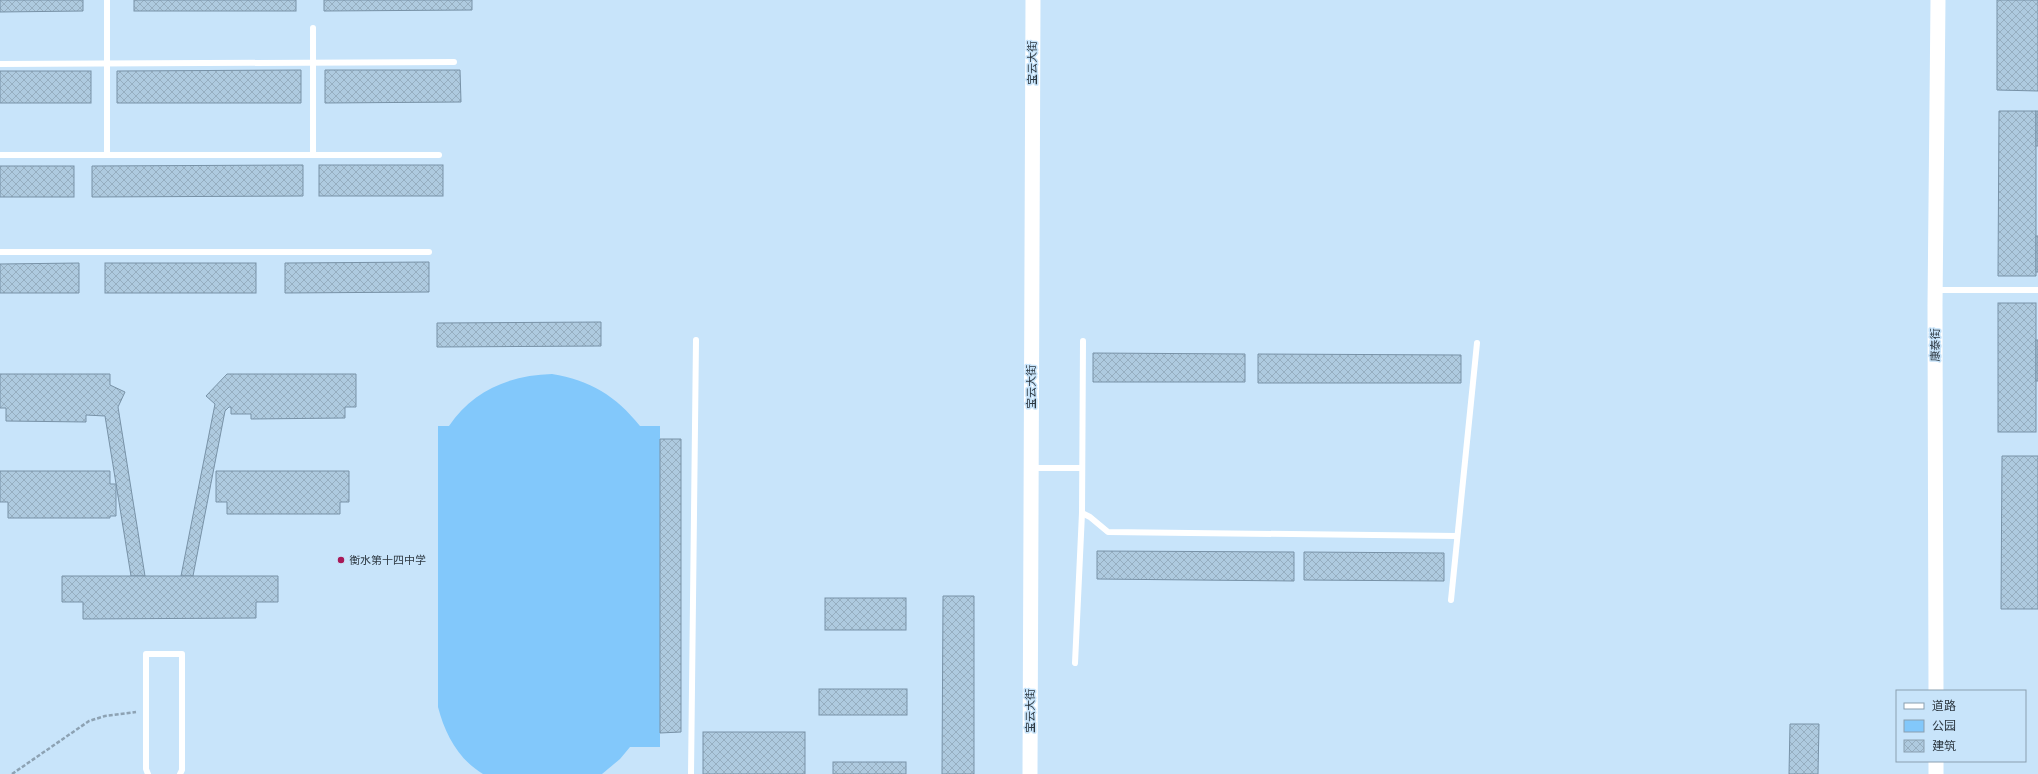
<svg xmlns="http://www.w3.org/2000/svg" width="2038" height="774" font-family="'Asap Condensed','Noto Sans SC',sans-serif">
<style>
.park{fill:#82c8fb}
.building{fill:url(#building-cross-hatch);stroke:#7892a7}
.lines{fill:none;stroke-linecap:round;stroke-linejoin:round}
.path{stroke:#8da2b3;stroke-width:2.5;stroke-dasharray:4 2;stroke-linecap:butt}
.service{stroke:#fff;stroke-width:6}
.tertiary{stroke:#fff;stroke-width:15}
.poi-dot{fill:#a81957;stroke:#c8e4fa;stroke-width:1.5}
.labels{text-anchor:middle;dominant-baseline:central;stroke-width:3;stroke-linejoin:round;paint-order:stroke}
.street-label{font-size:11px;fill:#2c3740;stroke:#c8e4fa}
.poi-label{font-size:11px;fill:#2c3740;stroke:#c8e4fa;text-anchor:start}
</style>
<defs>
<pattern id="building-cross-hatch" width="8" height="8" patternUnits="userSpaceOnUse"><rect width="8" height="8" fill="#aecadf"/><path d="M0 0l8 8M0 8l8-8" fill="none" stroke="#96aec0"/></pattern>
</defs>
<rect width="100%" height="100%" fill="#c8e4fa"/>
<path class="park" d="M552,374C590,380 616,396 640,426H660V747H630L620,759L602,774H483C458,759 445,734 438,707V426H449C473,390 511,375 552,374Z"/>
<g class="building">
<polygon points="0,0 83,0 83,11 0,12"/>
<rect x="134" y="0" width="162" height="11"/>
<polygon points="324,0 472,0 472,10 324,11"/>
<polygon points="1997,0 2038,0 2038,91 1997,90"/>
<polygon points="301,70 301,103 117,103 117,71"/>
<polygon points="325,70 460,70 461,102 325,103"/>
<rect x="0" y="71" width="91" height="32"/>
<polygon points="1999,111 2036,111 2036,276 1998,276"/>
<rect x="2036" y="111" width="2" height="35"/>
<polygon points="303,165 303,196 92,197 92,166"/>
<rect x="319" y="165" width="124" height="31"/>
<rect x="0" y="166" width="74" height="31"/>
<rect x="2036" y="236" width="2" height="36"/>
<polygon points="429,262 429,292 285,293 285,263"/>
<polygon points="79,263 79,293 0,293 0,264"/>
<rect x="105" y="263" width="151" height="30"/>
<rect x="1998" y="303" width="38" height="129"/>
<polygon points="601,322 601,346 437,347 437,323"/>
<rect x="2036" y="340" width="2" height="41"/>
<polygon points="1093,353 1245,354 1245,382 1093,382"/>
<polygon points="1258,354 1461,355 1461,383 1258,383"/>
<polygon points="0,374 110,374 110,385 125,392 118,407 145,576 131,576 105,416 86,415 86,422 6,421 6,408 0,408"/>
<polygon points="227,374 356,374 356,407 345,407 345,418 251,419 251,414 231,414 231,407 229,407 225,411 193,576 181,576 215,404 206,396"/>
<polygon points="660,439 681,439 681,732 660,733"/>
<polygon points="2002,456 2038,456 2038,609 2001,609"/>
<polygon points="0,471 110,471 110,484 116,484 116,516 110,516 110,518 8,518 8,502 0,502"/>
<polygon points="216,471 349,471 349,502 340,502 340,514 227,514 227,502 216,502"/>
<polygon points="1097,551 1294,552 1294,581 1097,579"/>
<polygon points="1304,552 1444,553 1444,581 1304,580"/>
<polygon points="62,576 278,576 278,602 256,602 256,618 83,619 83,602 62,602"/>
<polygon points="943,596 974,596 974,774 942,774"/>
<rect x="825" y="598" width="81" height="32"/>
<rect x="819" y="689" width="88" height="26"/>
<polygon points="1790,724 1819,724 1818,774 1789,774"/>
<rect x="703" y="732" width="102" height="42"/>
<rect x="833" y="762" width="73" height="12"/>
</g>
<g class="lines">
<polyline class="path" points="12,774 89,721 105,716 136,712"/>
<g class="service">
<polyline points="313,28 313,155"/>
<polyline points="0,64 454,62"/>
<polyline points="0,155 439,155"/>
<polyline points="107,155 107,0"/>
<polyline points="0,252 429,252"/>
<polyline points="1936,290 2038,290"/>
<polyline points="1032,468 1082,468"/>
<polyline points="1082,513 1090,517 1108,532 1457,536"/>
<polyline points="1451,600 1477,343"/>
<polyline points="1075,663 1082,513 1083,341"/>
<polyline points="148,774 146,769 146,654 182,654 182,770 180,774"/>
<polyline points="691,774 696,340"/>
</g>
<g class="tertiary">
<polyline points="1936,691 1935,306 1938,0"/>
<polyline points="1936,761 1936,774"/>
<polyline points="1030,774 1033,0"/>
</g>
</g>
<circle class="poi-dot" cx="341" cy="560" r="4"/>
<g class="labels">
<g class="street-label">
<text transform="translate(1032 63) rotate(-90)">宝云大街</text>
<text transform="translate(1935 345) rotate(-90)">康泰街</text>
<text transform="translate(1031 387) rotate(-90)">宝云大街</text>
<text transform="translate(1030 711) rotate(-90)">宝云大街</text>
</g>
<g class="poi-label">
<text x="349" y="560">衡水第十四中学</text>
</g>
</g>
<rect x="1896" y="690" width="130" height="72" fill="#c8e4fa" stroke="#8a9fb0"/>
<rect x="1904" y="703" width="20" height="6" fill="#ffffff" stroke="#8a9fb0"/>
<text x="1932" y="710" font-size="12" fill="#2c3740">道路</text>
<rect x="1904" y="720" width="20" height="12" fill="#82c8fb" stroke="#8a9fb0"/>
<text x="1932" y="730" font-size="12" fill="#2c3740">公园</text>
<rect x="1904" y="740" width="20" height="12" fill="url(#building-cross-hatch)" stroke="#8a9fb0"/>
<text x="1932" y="750" font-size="12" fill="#2c3740">建筑</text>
</svg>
